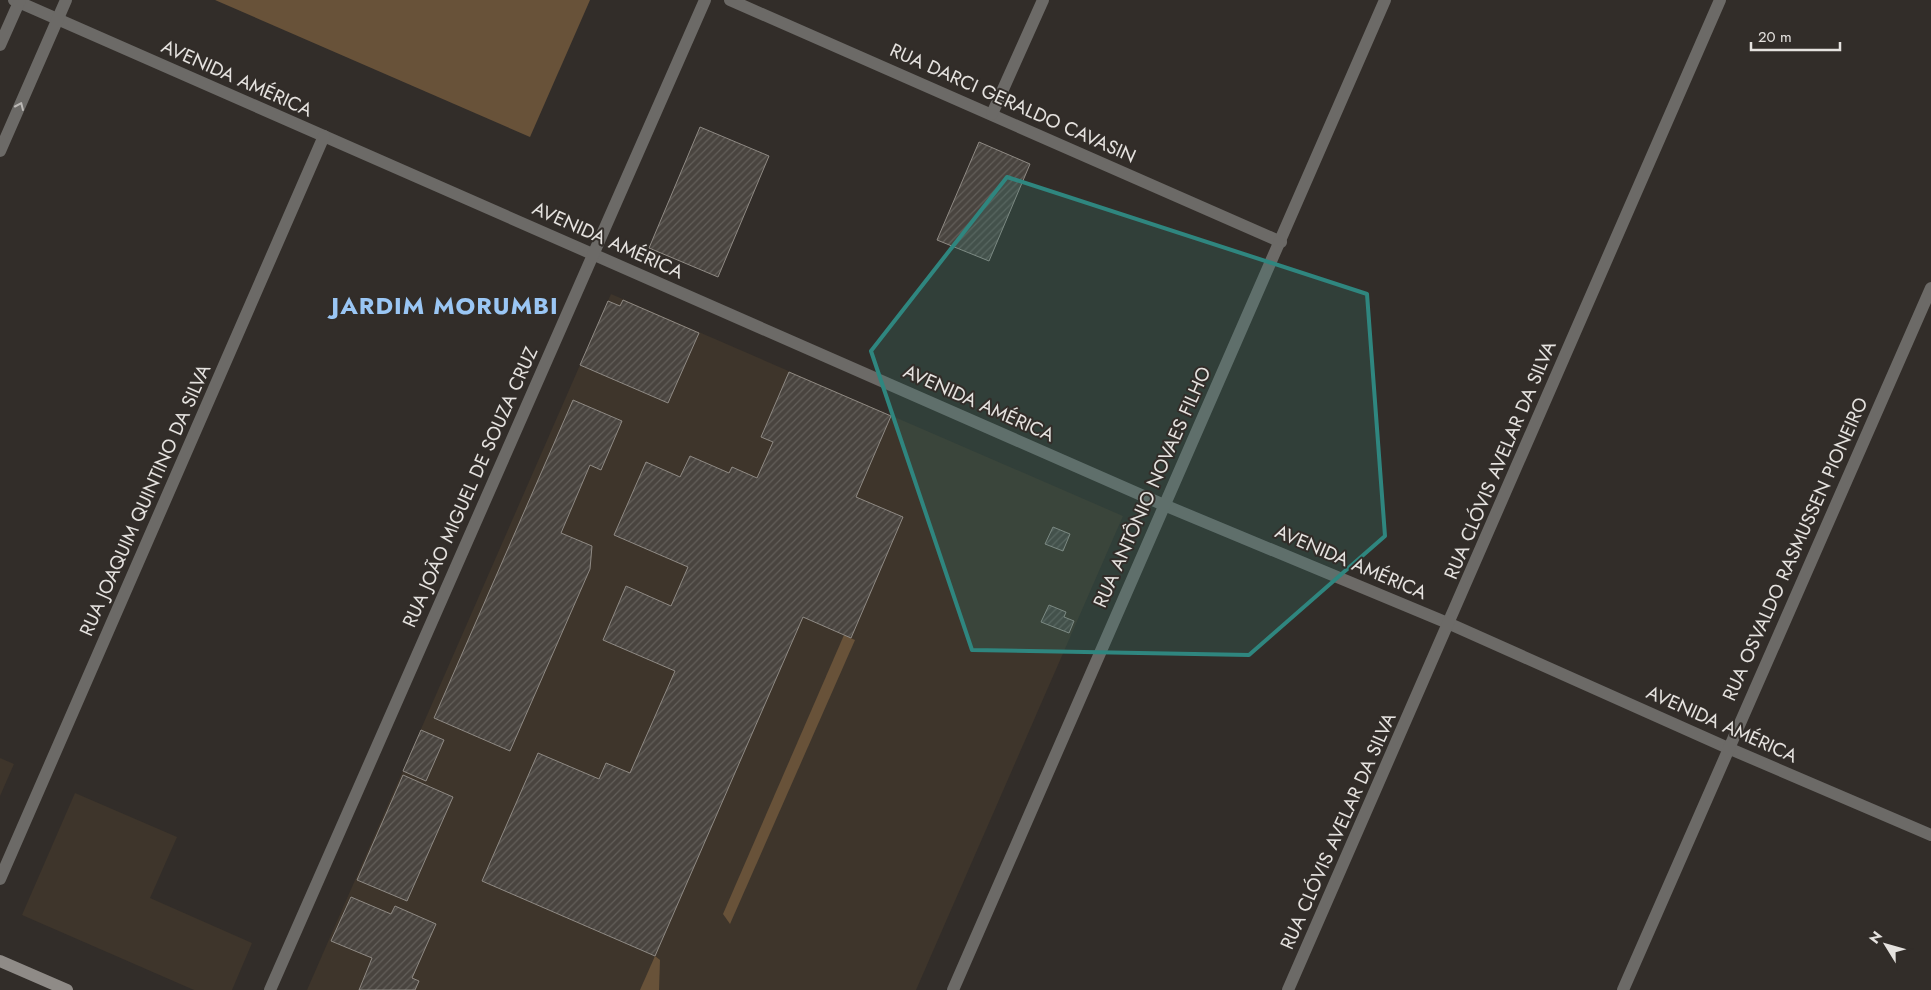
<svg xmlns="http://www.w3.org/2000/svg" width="1931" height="990" font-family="Jost,sans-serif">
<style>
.built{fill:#3e352b}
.grass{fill:#685239}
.building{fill:url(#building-hatch);stroke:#8f8a84}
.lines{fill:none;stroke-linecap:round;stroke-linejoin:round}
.minor{stroke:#6c6a67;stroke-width:12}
.tertiary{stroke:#6c6a67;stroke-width:12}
.secondary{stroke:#8f8b87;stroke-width:12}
.oneway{stroke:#bbb8b5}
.marked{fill:#2f867f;fill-opacity:0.2;stroke:#2f867f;stroke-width:4;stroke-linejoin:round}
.labels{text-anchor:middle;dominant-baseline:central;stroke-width:4;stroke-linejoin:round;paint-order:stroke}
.street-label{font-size:19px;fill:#e5e2df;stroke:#322d29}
.district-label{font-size:24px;font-weight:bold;letter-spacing:1px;fill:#9ac6f4;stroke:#322d29}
</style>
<defs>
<pattern id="building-hatch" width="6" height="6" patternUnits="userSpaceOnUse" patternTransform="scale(1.25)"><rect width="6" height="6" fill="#49443f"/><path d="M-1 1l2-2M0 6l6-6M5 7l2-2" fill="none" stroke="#635f5a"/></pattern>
</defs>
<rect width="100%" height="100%" fill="#322d29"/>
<g class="built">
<polygon points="611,294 1123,516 916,990 307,990"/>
<polygon points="0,758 14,764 0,796"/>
<polygon points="75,793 177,837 150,898 252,943 232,990 194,990 22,915"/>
</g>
<g class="grass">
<polygon points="215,0 590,0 530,137"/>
<polygon points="844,635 855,640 730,924 723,914"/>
<polygon points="655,956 660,960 659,990 640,990"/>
</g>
<g class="building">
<polygon points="700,127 769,156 718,277 649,248"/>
<polygon points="979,142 1030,164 989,261 937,240"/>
<polygon points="623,300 699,333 668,403 580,365 608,301 620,306"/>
<polygon points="789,372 891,416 856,497 903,517 851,638 803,617 655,956 482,881 538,753 599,779 606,763 630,773 675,671 603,640 626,586 671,606 688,567 614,535 646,462 680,477 690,456 729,473 732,467 757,478 773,442 761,437"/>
<polygon points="573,400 622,421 601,470 590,465 561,533 592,546 590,569 510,751 434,718"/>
<polygon points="1053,527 1070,534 1063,551 1045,544"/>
<polygon points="1049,605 1066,612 1064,617 1074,621 1069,633 1041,622"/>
<polygon points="421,730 444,740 426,781 403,771"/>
<polygon points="403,775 453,797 407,901 357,880"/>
<polygon points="351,897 391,914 395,906 436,924 412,978 419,981 415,990 359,990 372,958 331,941"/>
</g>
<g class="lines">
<g class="minor">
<polyline points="14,0 1164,505 1450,624 1728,748 1931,835"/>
<polyline points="730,0 1281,242"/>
<polyline points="992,114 1043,0"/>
<polyline points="0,879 324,136"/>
<polyline points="270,990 705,0"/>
<polyline points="953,990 1385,0"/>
<polyline points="1288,990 1720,0"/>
<polyline points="1623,990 1931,288"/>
</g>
<g class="tertiary">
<polyline points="0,45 20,0"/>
<polyline points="0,151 66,0"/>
</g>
<polyline class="secondary" points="0,961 67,990"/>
</g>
<defs><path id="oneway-chevron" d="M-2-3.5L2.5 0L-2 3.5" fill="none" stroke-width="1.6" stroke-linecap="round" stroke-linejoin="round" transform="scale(1.25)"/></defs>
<use class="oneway" href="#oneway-chevron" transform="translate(20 106) rotate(-66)"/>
<path class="marked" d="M1007,177L1367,294L1385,536L1249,655L972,650L871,351Z"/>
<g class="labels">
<g class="street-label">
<text transform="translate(237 78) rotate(24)">AVENIDA AMÉRICA</text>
<text transform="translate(1013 103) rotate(24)">RUA DARCI GERALDO CAVASIN</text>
<text transform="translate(608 240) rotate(24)">AVENIDA AMÉRICA</text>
<text transform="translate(979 403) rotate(24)">AVENIDA AMÉRICA</text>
<text transform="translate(1500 460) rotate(-67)">RUA CLÓVIS AVELAR DA SILVA</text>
<text transform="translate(470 487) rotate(-66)">RUA JOÃO MIGUEL DE SOUZA CRUZ</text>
<text transform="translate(1152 487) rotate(-66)">RUA ANTÔNIO NOVAES FILHO</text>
<text transform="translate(145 500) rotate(-66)">RUA JOAQUIM QUINTINO DA SILVA</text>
<text transform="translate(1795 549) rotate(-66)">RUA OSVALDO RASMUSSEN PIONEIRO</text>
<text transform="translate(1351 562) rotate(23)">AVENIDA AMÉRICA</text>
<text transform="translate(1722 724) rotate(24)">AVENIDA AMÉRICA</text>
<text transform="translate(1338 831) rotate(-66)">RUA CLÓVIS AVELAR DA SILVA</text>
</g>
<g class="district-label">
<text x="445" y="305">JARDIM MORUMBI</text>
</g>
</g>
<g transform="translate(1886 945) rotate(307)" stroke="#322d29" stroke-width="4" paint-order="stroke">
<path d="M0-4L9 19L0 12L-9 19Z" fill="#e5e2df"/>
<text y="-8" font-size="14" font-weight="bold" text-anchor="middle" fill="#e5e2df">N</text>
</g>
<path d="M1751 42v8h89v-8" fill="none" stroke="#e5e2df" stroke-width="2.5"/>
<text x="1758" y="42" font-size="15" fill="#e5e2df" stroke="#322d29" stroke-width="4" paint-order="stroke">20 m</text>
</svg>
